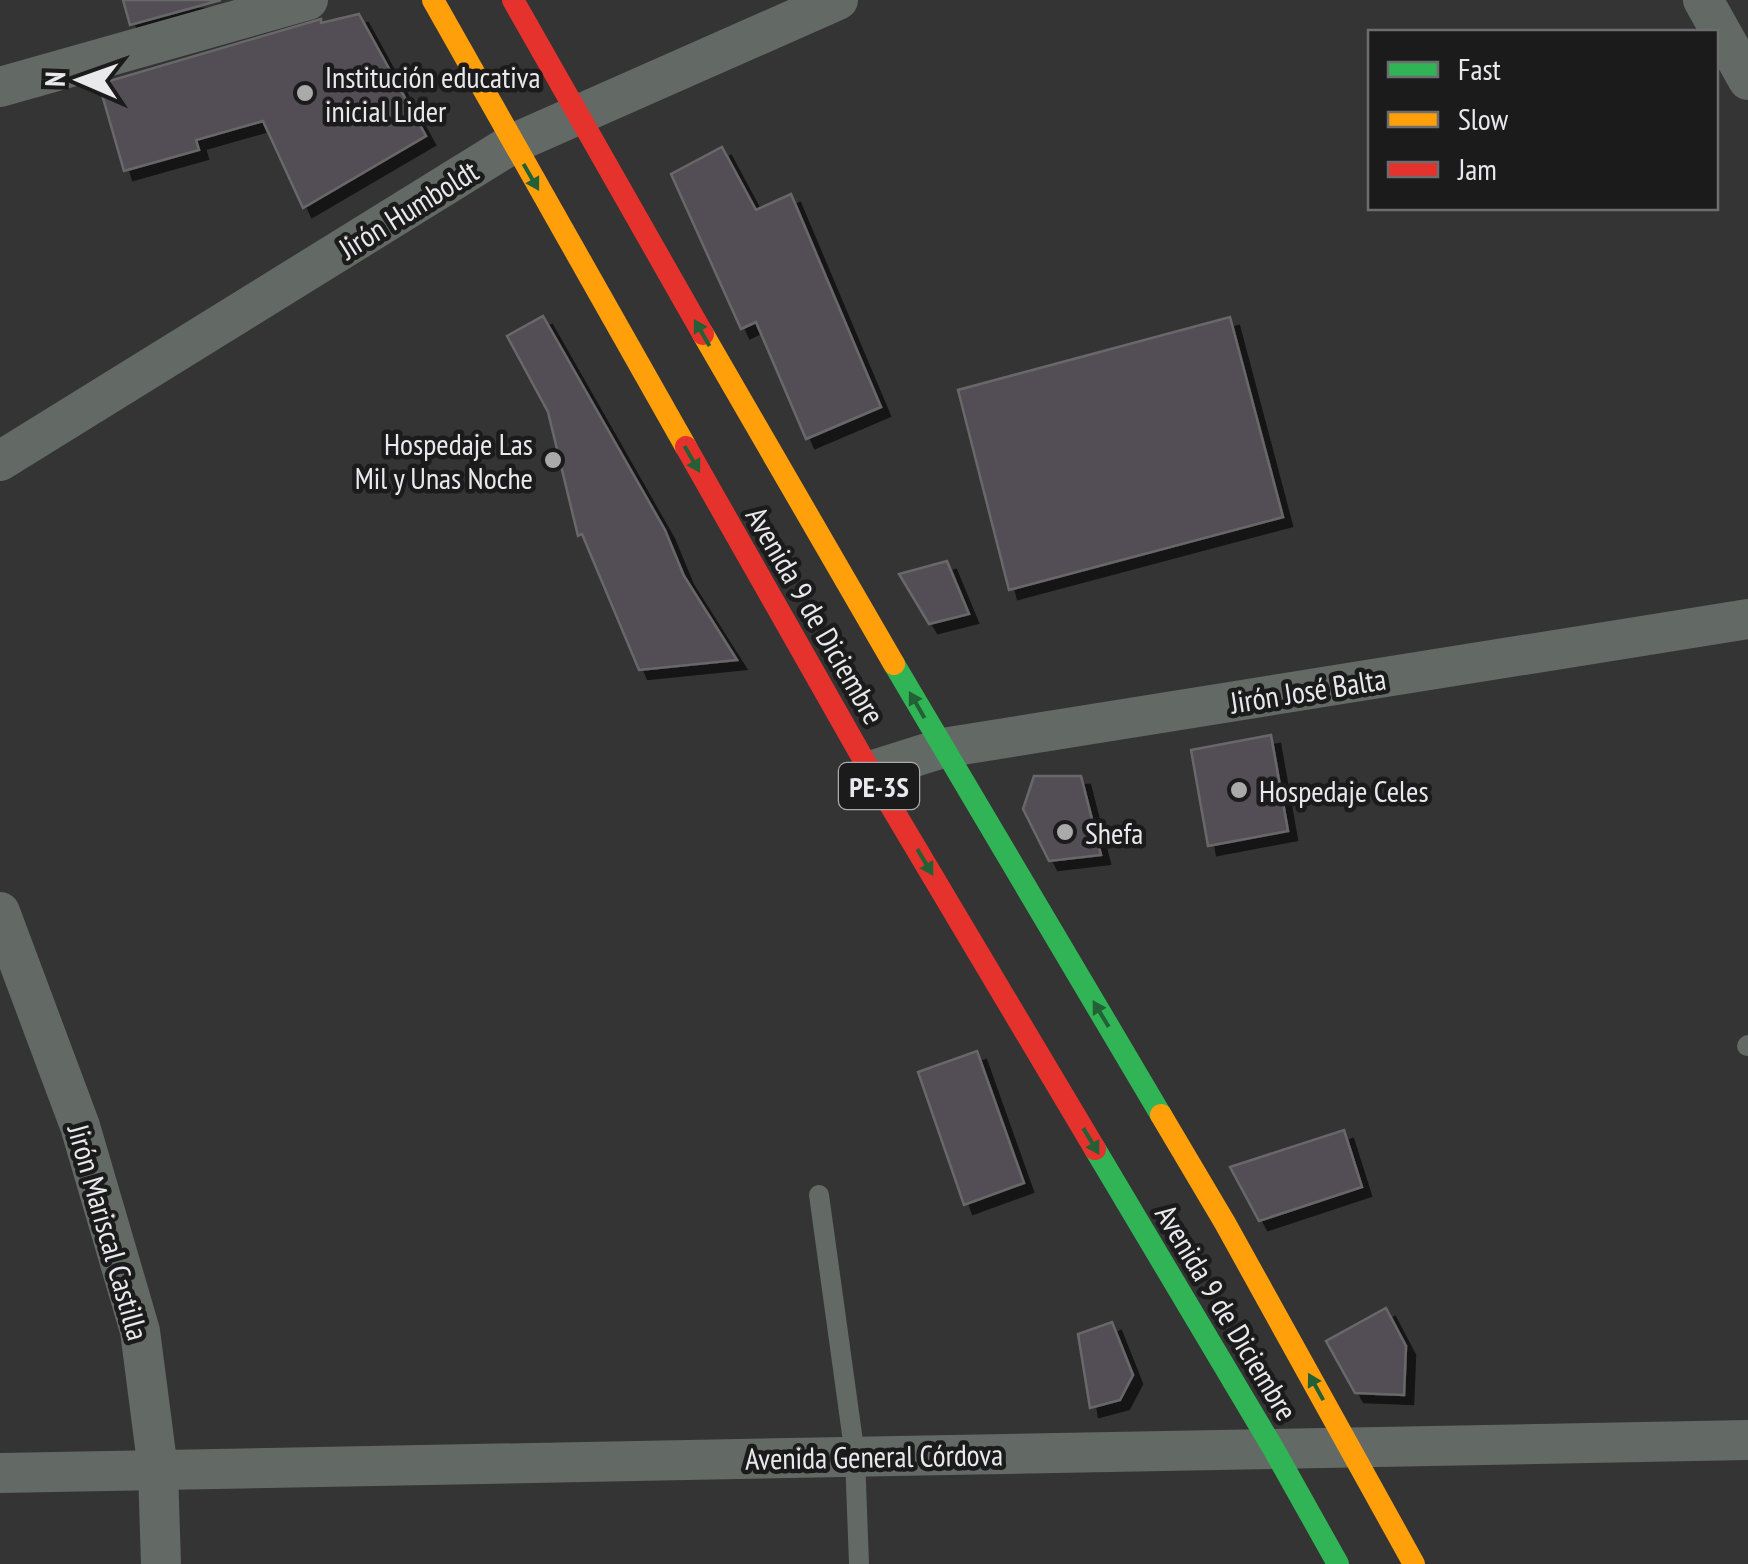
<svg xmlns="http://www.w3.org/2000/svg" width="1748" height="1564" font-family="'PT Sans Narrow',sans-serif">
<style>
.building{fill:#534d56;stroke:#696869;stroke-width:2.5;filter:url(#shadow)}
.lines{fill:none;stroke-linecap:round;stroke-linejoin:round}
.lane{stroke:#636964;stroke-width:20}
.street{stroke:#636964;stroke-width:40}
.fast{stroke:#30b455;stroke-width:22}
.slow{stroke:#ff9f0a;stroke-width:22}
.jam{stroke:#e5322d;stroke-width:22}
.oneway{fill:#246036}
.poi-dot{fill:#aaaaab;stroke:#1b1b1c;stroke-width:4}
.labels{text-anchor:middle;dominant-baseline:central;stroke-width:9;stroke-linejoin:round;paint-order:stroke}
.shield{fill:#1b1b1c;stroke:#ababad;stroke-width:2.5}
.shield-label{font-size:28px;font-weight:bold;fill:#e9e9eb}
.poi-label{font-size:30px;fill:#e9e9eb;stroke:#1b1b1c;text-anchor:start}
.street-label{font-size:30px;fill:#e9e9eb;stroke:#1b1b1c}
</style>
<defs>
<filter id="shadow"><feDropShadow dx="9" dy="9" stdDeviation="0" flood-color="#0009"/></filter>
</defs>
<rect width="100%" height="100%" fill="#343435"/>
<g class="building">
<polygon points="123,0 221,0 130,25"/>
<polygon points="359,14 426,136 303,208 263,121 196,140 199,150 124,171 99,84 321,19 321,23"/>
<polygon points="722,147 756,210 791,194 881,407 806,439 756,322 741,329 671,174"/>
<polygon points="543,316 665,530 684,576 737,660 639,670 582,534 578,536 548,412 507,336"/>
<polygon points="1230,317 1283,517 1009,590 958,390"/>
<polygon points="947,561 969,614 929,624 899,574"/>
<polygon points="1271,735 1288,831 1208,846 1191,750"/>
<polygon points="1034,776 1081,776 1101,855 1049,861 1023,809"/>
<polygon points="977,1051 1024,1183 964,1205 918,1072"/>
<polygon points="1344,1130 1362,1187 1259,1221 1230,1167"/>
<polygon points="1386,1308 1406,1346 1404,1395 1355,1393 1326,1341"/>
<polygon points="1112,1322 1133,1375 1120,1400 1090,1408 1078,1334"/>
</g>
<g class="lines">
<g class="lane">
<polyline points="1747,1046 1748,1045"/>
<polyline points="819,1195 855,1456 859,1564"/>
</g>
<g class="street">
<polyline points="1703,0 1748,80"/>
<polyline points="0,87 308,0"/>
<polyline points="0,461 512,144 838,0"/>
<polyline points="870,771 943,748 1748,619"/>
<polyline points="0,912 80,1126 140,1331 158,1470 161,1564"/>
<polyline points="0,1473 1748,1440"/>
</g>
<g class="fast">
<polyline points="894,664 1161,1115"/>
<polyline points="1095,1149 1273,1448 1338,1564"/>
</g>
<g class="slow">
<polyline points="433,0 686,447"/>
<polyline points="703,334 894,664"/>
<polyline points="1161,1115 1225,1223 1414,1564"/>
</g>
<g class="jam">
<polyline points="513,0 703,334"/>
<polyline points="686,447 870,771 1095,1149"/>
</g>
</g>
<defs><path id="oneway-solid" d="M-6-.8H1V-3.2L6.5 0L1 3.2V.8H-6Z" transform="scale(2.5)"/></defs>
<g class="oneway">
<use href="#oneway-solid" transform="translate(531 177) rotate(60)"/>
<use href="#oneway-solid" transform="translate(702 333) rotate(-120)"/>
<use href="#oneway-solid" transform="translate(692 459) rotate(60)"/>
<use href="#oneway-solid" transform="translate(917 705) rotate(-120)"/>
<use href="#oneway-solid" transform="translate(925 862) rotate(59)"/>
<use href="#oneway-solid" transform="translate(1101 1014) rotate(-121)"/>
<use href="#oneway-solid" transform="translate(1091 1141) rotate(59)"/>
<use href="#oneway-solid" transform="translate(1316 1387) rotate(-119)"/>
</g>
<g class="poi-dot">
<circle cx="305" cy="93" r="10"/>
<circle cx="553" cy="460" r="10"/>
<circle cx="1239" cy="790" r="10"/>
<circle cx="1065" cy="832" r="10"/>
</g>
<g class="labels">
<rect class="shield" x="839" y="763" width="80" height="46" rx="8"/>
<g class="shield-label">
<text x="879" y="786">PE-3S</text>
</g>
<g class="poi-label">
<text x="325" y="76">Institución educativa<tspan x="325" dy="34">inicial Lider</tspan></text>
<text x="533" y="443" text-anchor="end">Hospedaje Las<tspan x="533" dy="34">Mil y Unas Noche</tspan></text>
<text x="1259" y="790">Hospedaje Celes</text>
<text x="1085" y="832">Shefa</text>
</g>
<g class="street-label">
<text transform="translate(408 209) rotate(-32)">Jirón Humboldt</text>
<text transform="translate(816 615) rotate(60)">Avenida 9 de Diciembre</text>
<text transform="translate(1308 690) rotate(-9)">Jirón José Balta</text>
<text transform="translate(109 1232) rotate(74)">Jirón Mariscal Castilla</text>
<text transform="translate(1227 1312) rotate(59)">Avenida 9 de Diciembre</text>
<text transform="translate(874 1456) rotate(-1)">Avenida General Córdova</text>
</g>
</g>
<rect x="1368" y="30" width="350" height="180" fill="#1b1b1c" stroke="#6d6d6f" stroke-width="2.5"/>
<rect x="1388" y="62" width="50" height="15" fill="#30b455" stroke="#6d6d6f" stroke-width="2.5"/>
<text x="1458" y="80" font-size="30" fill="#e9e9eb">Fast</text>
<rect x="1388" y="112" width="50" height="15" fill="#ff9f0a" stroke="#6d6d6f" stroke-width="2.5"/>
<text x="1458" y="130" font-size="30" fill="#e9e9eb">Slow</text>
<rect x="1388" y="162" width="50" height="15" fill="#e5322d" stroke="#6d6d6f" stroke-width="2.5"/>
<text x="1458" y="180" font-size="30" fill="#e9e9eb">Jam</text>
<g transform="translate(80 80) rotate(272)" stroke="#1b1b1c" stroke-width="8" paint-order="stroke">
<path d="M0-8L18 38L0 25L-18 38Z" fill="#e9e9eb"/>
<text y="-15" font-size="28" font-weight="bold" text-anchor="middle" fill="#e9e9eb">N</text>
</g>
</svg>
